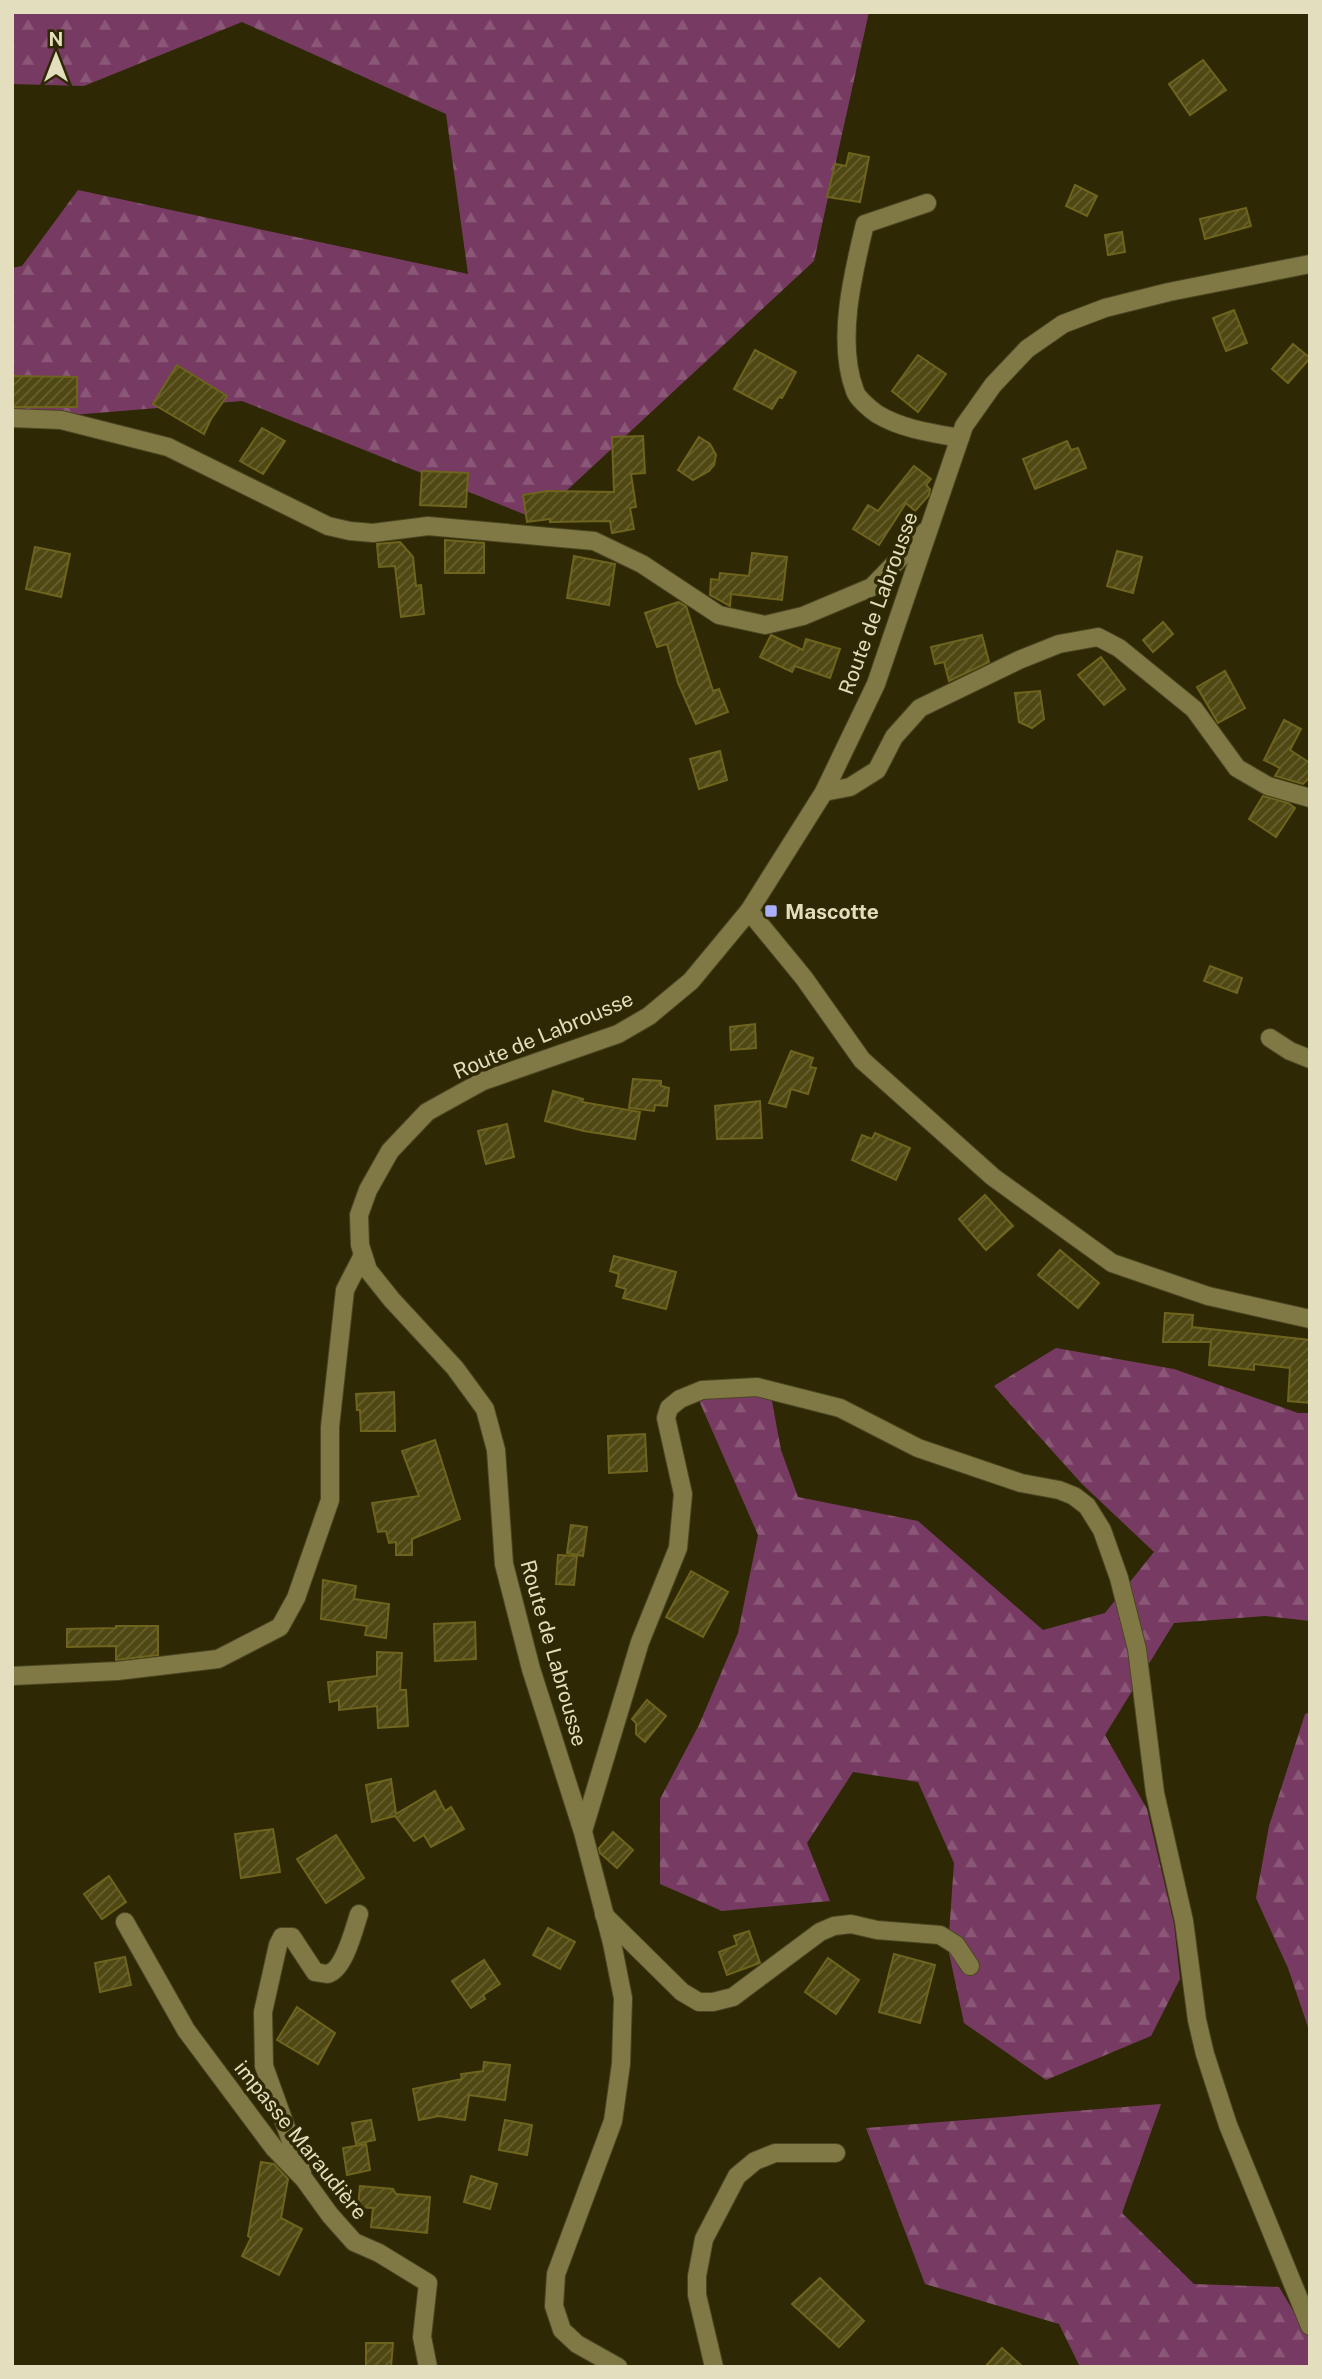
<svg xmlns="http://www.w3.org/2000/svg" width="1322" height="2379" font-family="'Public Sans',sans-serif">
<style>
.forest{fill:url(#forest-firs)}
.building{fill:url(#building-hatch);stroke:#6e641e;stroke-width:2}
.lines{fill:none;stroke-linecap:round;stroke-linejoin:round}
.minor-casing{stroke:#4b4622;stroke-width:20}
.minor{stroke:#807945;stroke-width:18}
.poi-dot{fill:#abaffb;stroke:#2e2904;stroke-width:2.5}
.labels{text-anchor:middle;dominant-baseline:central;stroke-width:7;stroke-linejoin:round;paint-order:stroke}
.street-label{font-size:21px;fill:#e3debd;stroke:#2e2904}
.poi-label{font-size:21px;font-weight:bold;fill:#e3debd;stroke:#2e2904;text-anchor:start}
</style>
<defs>
<pattern id="forest-firs" width="22" height="20" patternUnits="userSpaceOnUse" patternTransform="scale(1.75)"><rect width="22" height="20" fill="#773b63"/><path d="M5 1l3.5 6h-7zM16 11l3.5 6h-7z" fill="#8a5777"/></pattern>
<pattern id="building-hatch" width="6" height="6" patternUnits="userSpaceOnUse" patternTransform="scale(1.75)"><rect width="6" height="6" fill="#4f4812"/><path d="M-1 1l2-2M0 6l6-6M5 7l2-2" fill="none" stroke="#686233"/></pattern>
</defs>
<rect width="100%" height="100%" fill="#2e2904"/>
<g class="forest">
<polygon points="12,12 869,12 814,261 536,519 242,401 12,420 12,268 22,266 78,190 468,274 446,114 242,22 84,86 12,84"/>
<polygon points="1056,1348 1174,1369 1298,1413 1310,1413 1310,1621 1265,1616 1174,1623 1105,1735 1147,1809 1174,1924 1180,1979 1151,2036 1046,2080 964,2023 948,1948 954,1863 918,1782 853,1772 807,1843 830,1901 722,1911 660,1884 660,1799 699,1725 738,1633 758,1535 697,1396 771,1396 781,1450 798,1497 918,1521 1043,1630 1105,1613 1154,1552 1082,1484 994,1386"/>
<polygon points="1310,1712 1310,2033 1288,1968 1256,1898 1269,1826 1305,1714"/>
<polygon points="1161,2104 1122,2213 1194,2284 1279,2287 1310,2339 1310,2367 1080,2367 1059,2324 925,2284 866,2128"/>
</g>
<g class="building">
<polygon points="1203,60 1226,90 1190,115 1169,84"/>
<polygon points="849,153 869,157 860,202 827,197 835,164 846,166"/>
<polygon points="1075,185 1097,196 1087,216 1066,206"/>
<polygon points="1246,208 1251,226 1205,239 1200,219"/>
<polygon points="1122,232 1125,252 1108,255 1105,235"/>
<polygon points="1234,310 1247,343 1226,351 1213,318"/>
<polygon points="1293,344 1310,358 1288,383 1272,369"/>
<polygon points="755,350 796,372 782,398 779,397 772,409 734,389"/>
<polygon points="918,355 946,374 918,412 892,391"/>
<polygon points="177,365 227,396 211,419 204,434 153,404"/>
<polygon points="12,376 77,377 77,407 12,407"/>
<polygon points="262,428 285,441 263,474 240,461"/>
<polygon points="643,436 645,473 631,474 636,507 630,508 634,529 612,533 610,521 550,522 550,519 527,522 523,495 547,491 614,492 612,437"/>
<polygon points="699,437 710,444 716,455 714,465 709,471 693,480 678,470"/>
<polygon points="1067,441 1071,450 1078,448 1086,468 1035,489 1023,459"/>
<polygon points="914,466 931,479 926,485 930,489 929,495 915,511 906,503 879,545 853,529 868,505 878,511"/>
<polygon points="422,471 468,473 466,507 420,505"/>
<polygon points="445,540 484,543 484,573 445,573"/>
<polygon points="400,542 413,557 416,586 421,585 424,614 401,617 395,566 379,567 377,544"/>
<polygon points="35,547 70,554 61,597 26,589"/>
<polygon points="1117,551 1142,557 1133,593 1107,586"/>
<polygon points="752,553 787,557 782,600 731,594 730,606 710,595 711,579 719,580 720,573 749,576"/>
<polygon points="574,556 615,564 609,605 567,598"/>
<polygon points="678,602 686,606 713,691 719,689 728,712 696,724 678,683 667,644 657,647 645,613"/>
<polygon points="1163,622 1173,634 1153,652 1143,640"/>
<polygon points="771,635 803,650 806,639 840,649 830,678 795,666 792,672 760,657"/>
<polygon points="982,635 989,662 949,681 944,662 935,664 931,647"/>
<polygon points="1101,657 1125,689 1104,705 1078,675"/>
<polygon points="1225,671 1245,708 1218,723 1197,687"/>
<polygon points="1040,691 1044,719 1032,728 1019,722 1015,693"/>
<polygon points="1284,720 1301,729 1290,750 1310,763 1310,777 1303,784 1275,776 1280,768 1264,760"/>
<polygon points="720,751 727,780 699,789 690,759"/>
<polygon points="1263,796 1288,803 1295,808 1276,837 1249,819"/>
<polygon points="1210,966 1242,978 1237,993 1204,981"/>
<polygon points="755,1024 756,1048 731,1050 730,1027"/>
<polygon points="791,1051 813,1058 810,1067 816,1068 808,1094 791,1089 786,1107 769,1103"/>
<polygon points="633,1079 661,1081 661,1086 669,1088 667,1106 655,1105 654,1111 629,1108"/>
<polygon points="553,1091 583,1099 582,1102 640,1112 635,1139 584,1131 545,1121"/>
<polygon points="760,1101 762,1138 717,1139 715,1106"/>
<polygon points="507,1124 514,1157 486,1164 478,1131"/>
<polygon points="875,1133 910,1148 896,1180 852,1160 862,1135 872,1139"/>
<polygon points="985,1195 1013,1226 986,1250 959,1219"/>
<polygon points="1060,1250 1099,1283 1078,1308 1038,1275"/>
<polygon points="614,1256 676,1272 666,1309 623,1298 626,1289 616,1286 619,1274 610,1271"/>
<polygon points="1165,1313 1193,1315 1192,1327 1310,1340 1310,1403 1288,1401 1290,1368 1254,1364 1254,1370 1209,1365 1211,1342 1163,1342"/>
<polygon points="394,1392 395,1431 361,1431 360,1410 357,1410 356,1394"/>
<polygon points="645,1434 647,1471 609,1473 608,1436"/>
<polygon points="435,1440 460,1519 412,1539 412,1555 396,1555 396,1542 389,1543 386,1531 378,1532 372,1503 419,1496 402,1451"/>
<polygon points="571,1525 587,1527 583,1556 567,1553"/>
<polygon points="558,1555 577,1556 574,1585 556,1584"/>
<polygon points="691,1571 728,1592 703,1637 666,1617"/>
<polygon points="323,1580 356,1586 354,1599 389,1604 386,1638 365,1635 367,1626 321,1619"/>
<polygon points="475,1622 476,1659 435,1661 434,1624"/>
<polygon points="116,1626 158,1626 158,1655 116,1660 116,1646 67,1647 67,1629 116,1628"/>
<polygon points="377,1652 402,1653 400,1690 406,1690 408,1726 378,1728 377,1706 339,1710 339,1700 330,1702 328,1682 377,1676"/>
<polygon points="647,1700 666,1716 645,1742 636,1734 636,1723 632,1719"/>
<polygon points="391,1779 396,1814 435,1791 445,1811 451,1807 464,1829 431,1847 424,1835 414,1841 395,1816 372,1822 366,1785"/>
<polygon points="273,1829 280,1872 241,1878 235,1834"/>
<polygon points="613,1832 633,1850 617,1868 600,1853 599,1848"/>
<polygon points="336,1835 364,1878 326,1903 297,1859"/>
<polygon points="109,1876 126,1902 102,1919 84,1894"/>
<polygon points="548,1928 575,1942 560,1969 533,1955"/>
<polygon points="749,1931 760,1963 727,1975 719,1952 737,1945 734,1936"/>
<polygon points="894,1954 935,1965 920,2023 879,2012"/>
<polygon points="125,1957 131,1985 100,1992 95,1963"/>
<polygon points="828,1958 859,1980 836,2014 805,1992"/>
<polygon points="484,1960 500,1984 483,1995 485,1999 471,2008 452,1981"/>
<polygon points="297,2007 335,2033 318,2064 277,2040"/>
<polygon points="484,2062 510,2065 505,2100 469,2095 465,2120 439,2116 419,2120 413,2089 462,2079 461,2074 483,2071"/>
<polygon points="371,2120 375,2140 356,2144 352,2123"/>
<polygon points="505,2120 532,2125 527,2155 499,2150"/>
<polygon points="366,2144 370,2170 347,2175 343,2148"/>
<polygon points="261,2162 274,2164 288,2179 281,2218 302,2229 279,2275 242,2256 251,2238 248,2236"/>
<polygon points="471,2176 497,2184 490,2209 464,2202"/>
<polygon points="360,2186 393,2189 396,2194 430,2197 427,2233 371,2227 373,2208 358,2207"/>
<polygon points="820,2278 864,2321 839,2347 792,2304"/>
<polygon points="366,2343 393,2343 391,2367 366,2367"/>
<polygon points="1002,2348 1023,2367 985,2367"/>
</g>
<g class="lines">
<defs>
<g id="minor">
<path d="M927,203L865,224C853,273 836,342 855,391C857,398 870,409 877,414C902,429 931,433 960,438"/>
<polyline points="12,418 61,420 168,447 328,526 350,531 373,533 428,526 594,541 642,564 719,615 765,625 803,616 872,587 926,531"/>
<polyline points="824,792 850,787 877,770 894,737 920,708 1019,660 1059,644 1098,637 1119,648 1194,709 1237,768 1268,786 1310,798"/>
<polyline points="749,911 804,978 862,1060 993,1177 1112,1263 1208,1296 1310,1319"/>
<polyline points="1270,1038 1290,1051 1310,1059"/>
<polyline points="12,1676 117,1671 218,1659 280,1627 296,1598 330,1500 330,1427 345,1290 363,1255"/>
<polyline points="583,1831 640,1642 678,1548 683,1494 666,1418 669,1408 680,1399 702,1390 757,1387 840,1408 918,1448 1021,1483 1059,1490 1074,1496 1087,1506 1102,1530 1119,1578 1137,1649 1155,1793 1184,1921 1197,2020 1205,2054 1228,2125 1310,2326"/>
<polyline points="604,1915 682,1992 699,2002 713,2002 733,1997 820,1932 834,1926 851,1924 877,1930 940,1935 956,1945 970,1966"/>
<polyline points="125,1922 186,2030 274,2148 304,2179 330,2215 354,2242 379,2253 428,2283 422,2337 428,2367"/>
<path d="M302,2172L264,2066L263,2012L278,1945L282,1937H292L315,1972C316,1972 326,1974 327,1974C344,1971 354,1929 359,1914"/>
<polyline points="618,2367 577,2344 562,2330 554,2306 556,2274 613,2121 621,2064 623,1998 612,1943 583,1832 531,1669 504,1564 496,1450 485,1409 455,1368 392,1300 368,1270 360,1245 359,1215 368,1190 390,1151 427,1112 483,1081 618,1034 649,1016 691,981 749,911 824,792 876,684 964,426 993,385 1027,349 1063,324 1105,308 1169,292 1310,264"/>
<polyline points="714,2367 697,2295 697,2276 704,2239 737,2176 755,2161 775,2153 836,2153"/>
</g>
</defs>
<use href="#minor" class="minor-casing"/>
<use href="#minor" class="minor"/>
</g>
<rect class="poi-dot" x="764" y="904" width="14" height="14" rx="3.5"/>
<g class="labels">
<g class="street-label">
<text transform="translate(878 603) rotate(-70)">Route de Labrousse</text>
<text transform="translate(543 1035) rotate(-23)">Route de Labrousse</text>
<text transform="translate(554 1653) rotate(74)">Route de Labrousse</text>
<text transform="translate(301 2140) rotate(51)">impasse Maraudière</text>
</g>
<g class="poi-label">
<text x="785" y="911">Mascotte</text>
</g>
</g>
<rect width="1322" height="2379" fill="none" stroke="#e3debd" stroke-width="28"/>
<g transform="translate(56 56)" stroke="#2e2904" stroke-width="5" paint-order="stroke">
<path d="M0-5L12 26L0 18L-12 26Z" fill="#e3debd"/>
<text y="-10" font-size="19" font-weight="bold" text-anchor="middle" fill="#e3debd">N</text>
</g>
</svg>
